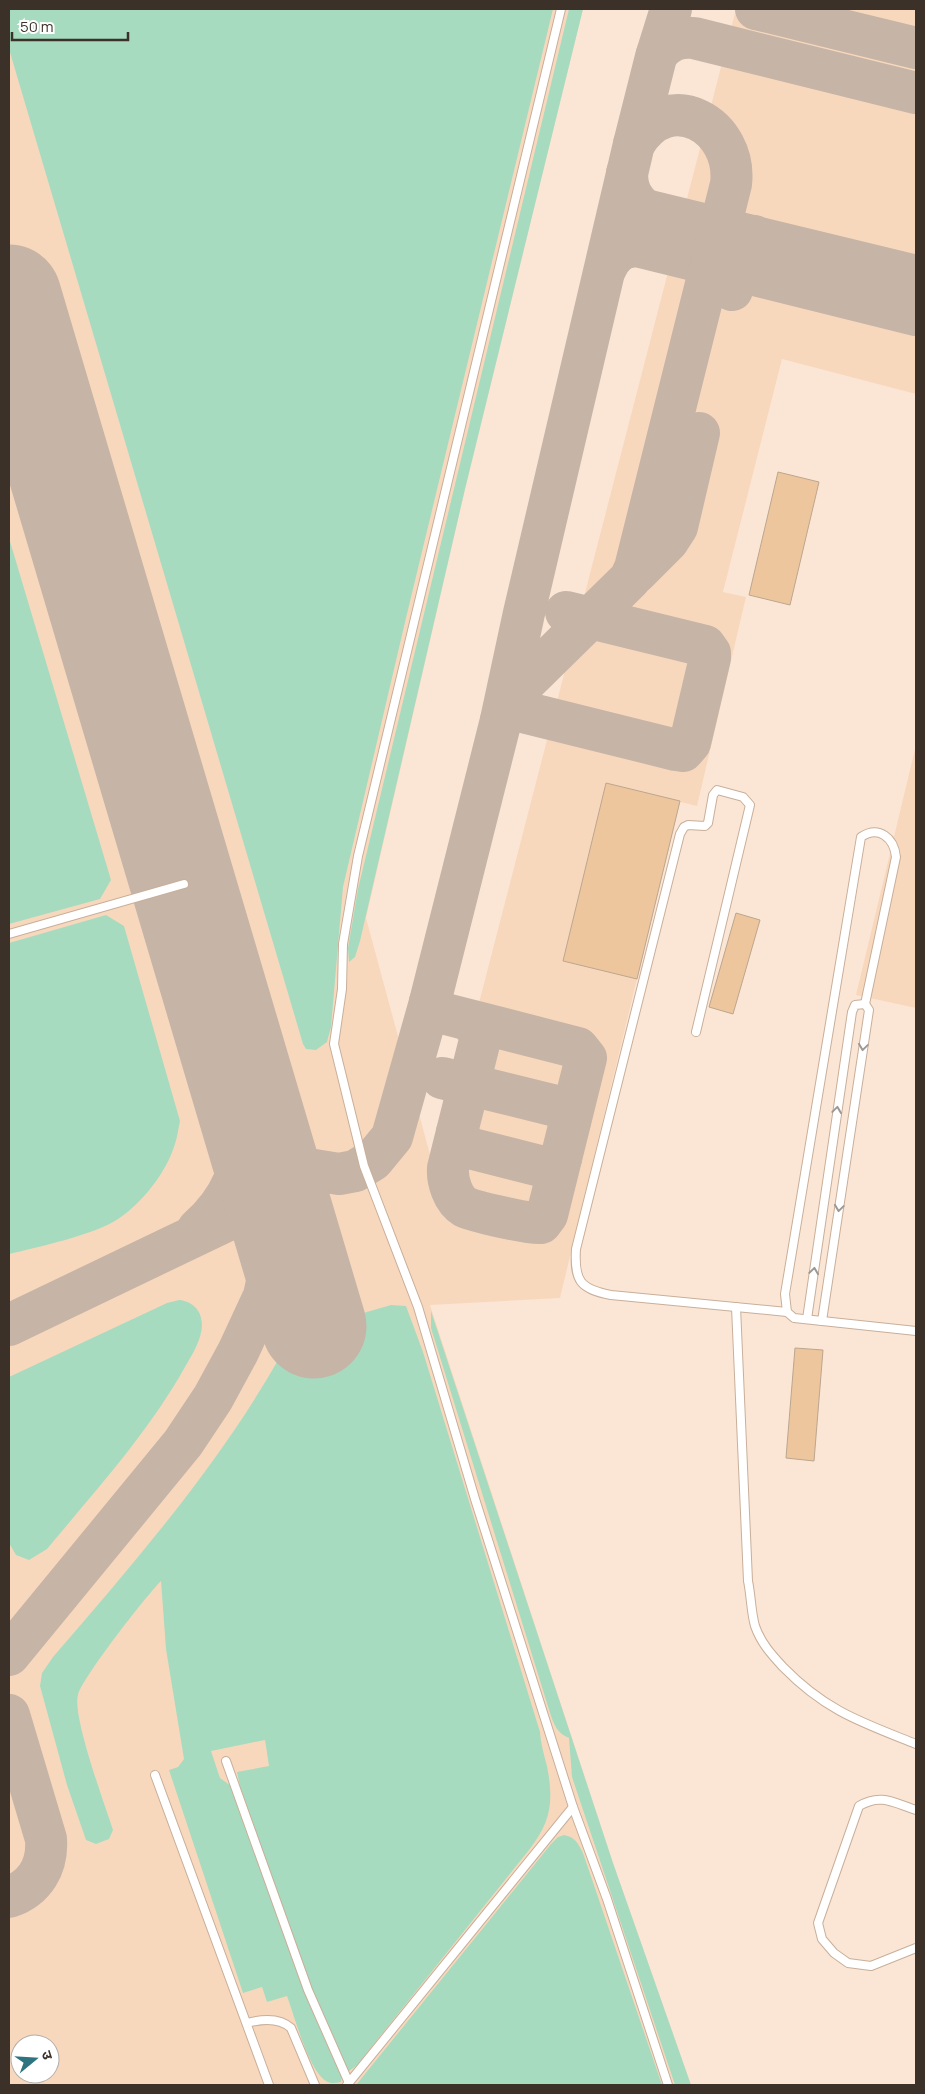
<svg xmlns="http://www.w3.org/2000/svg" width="925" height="2094" font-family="Manrope,'Noto Sans Devanagari',sans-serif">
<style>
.built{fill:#f8d8bd;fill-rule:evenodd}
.green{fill:#a7dbc0}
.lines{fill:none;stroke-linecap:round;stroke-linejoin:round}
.taxiway{stroke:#c6b4a6;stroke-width:42}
.runway{stroke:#c6b4a6;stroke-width:105}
.building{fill:#edc69d;stroke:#bca68f}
.lane-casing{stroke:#c8af9a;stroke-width:10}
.lane{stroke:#fff;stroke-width:8}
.oneway{stroke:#9d9894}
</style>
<rect width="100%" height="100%" fill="#fbe6d5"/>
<g class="built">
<path d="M9,9H583L465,489L366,918L435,1173L736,9H916V394L782,359L723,592L746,597L697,806L606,784L563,961L637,979L560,1298L430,1305L613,1863L691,2085H9ZM20,2044H50V2074H20Z"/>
<polygon points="916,745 916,1008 856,995"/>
</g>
<g class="green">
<polygon points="9,9 553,9 406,618 343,887 331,1027 327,1042 316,1050 306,1049 303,1044 9,49"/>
<polygon points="569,9 583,9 465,489 360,941 355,957 349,962 348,948 358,889"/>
<polygon points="9,538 111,880 100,899 9,924"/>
<path d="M106,915L124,926L180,1121C178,1130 177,1139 174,1147C165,1174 141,1204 118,1219C97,1234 35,1248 9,1254V943Z"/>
<path d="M179,1300C192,1301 202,1310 202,1325C202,1339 192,1355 185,1367C148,1433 96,1490 47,1549L29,1560L16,1555L9,1543V1377L167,1303Z"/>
<path d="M391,1305L406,1306L423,1352L540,1732C541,1745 544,1754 547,1766C554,1802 551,1822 529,1850L357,2065L348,2072L334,2044L305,1972L240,1786L237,1772L269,1766L265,1740L211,1751L220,1778L231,1786L299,1974L342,2076L341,2082C336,2083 330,2084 326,2081C309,2071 294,2015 287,1996L267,2002L262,1987L243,1993L169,1770L178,1767L184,1759L166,1649L161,1581C146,1596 82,1678 78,1695C72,1716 105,1805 113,1830L109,1839L96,1844L86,1840L67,1785L40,1686L42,1673L53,1657C135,1562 219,1465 281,1355L277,1338Z"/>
<path d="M431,1311L613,1863L691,2085H675L572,1777L569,1738C557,1733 554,1725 550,1713L431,1328Z"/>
<path d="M564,1835C575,1837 578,1843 583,1853L662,2085H356L551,1844L558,1837Z"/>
</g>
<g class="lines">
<g class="taxiway">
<polyline points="756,9 916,48"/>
<path d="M657,54C667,42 678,36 694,38L916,93"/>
<path d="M627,173C627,189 632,200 645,210L916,276"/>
<path d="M606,268C612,254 621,247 637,246L916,315"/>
<polyline points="732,290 744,241 754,236"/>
<polyline points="636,573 668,541 677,527 699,433"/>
<path d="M505,708L515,692L630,579L635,568L731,184C738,126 669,85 634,144"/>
<polyline points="501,720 515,710 676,750 683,751 690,743 710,658 710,653 705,646 566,612"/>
<path d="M430,1002L438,1012L578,1048L586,1058L547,1215L541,1223C532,1225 473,1211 465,1207C453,1200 447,1181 448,1168L480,1040L477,1028L470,1022"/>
<polyline points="442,1078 564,1108 570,1115 570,1121"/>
<polyline points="245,1096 260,1130 272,1146 290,1161 308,1169 339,1174 355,1171 373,1160 392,1137 430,1002 501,720 524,613 634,144 656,57 671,9"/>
<polyline points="457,1132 458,1141 465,1147 544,1167 555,1166 561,1158"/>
<path d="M198,1229C236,1196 250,1150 245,1100"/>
<polyline points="9,1325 230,1219 298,1190"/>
<polyline points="9,1655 183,1443 213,1398 238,1352 264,1296 273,1254 274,1216 269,1178"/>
<path d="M9,1715L46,1839C48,1866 35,1888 9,1897"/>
</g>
<polyline class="runway" points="9,297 314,1326"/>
</g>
<g class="building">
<polygon points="778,472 819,482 790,605 749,595"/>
<polygon points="606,783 680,801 637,979 563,961"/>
<polygon points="736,913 760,920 733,1014 709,1007"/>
<polygon points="795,1348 823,1350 814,1461 786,1458"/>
</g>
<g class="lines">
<defs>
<g id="lane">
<polyline points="561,9 358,856 343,944 342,989 334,1044 364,1166 418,1307 475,1499 573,1807 607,1899 668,2085"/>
<polyline points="9,934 184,884"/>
<path d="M865,1004L896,857C894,838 879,825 861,837L785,1294L787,1312L794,1318L916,1331"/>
<path d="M696,1032L750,805L743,797L717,790L713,795L708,823L705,826L688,825L684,827L680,834L576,1249C574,1281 580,1289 611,1295L787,1312"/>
<path d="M736,1307L748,1581C751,1595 751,1612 755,1626C761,1643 771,1654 783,1667C826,1711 861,1722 916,1744"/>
<polyline points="807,1319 852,1012 855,1005 865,1004 869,1010 822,1321"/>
<polyline points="226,1761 308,1990 349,2083"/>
<polyline points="155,1775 269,2085"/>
<path d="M916,1810C894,1803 881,1793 859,1806L818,1923L822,1939L834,1953L848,1963L871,1966L916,1948"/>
<path d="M247,2023C262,2019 279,2017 291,2028L315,2085"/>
<polyline points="347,2085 573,1807"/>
</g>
</defs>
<use href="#lane" class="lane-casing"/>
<use href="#lane" class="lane"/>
</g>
<defs><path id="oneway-chevron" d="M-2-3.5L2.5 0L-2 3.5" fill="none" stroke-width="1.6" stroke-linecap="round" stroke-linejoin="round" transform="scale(1.25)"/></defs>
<g class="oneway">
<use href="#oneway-chevron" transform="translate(863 1047) rotate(98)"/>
<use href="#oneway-chevron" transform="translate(837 1110) rotate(-82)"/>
<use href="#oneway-chevron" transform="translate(839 1208) rotate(98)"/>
<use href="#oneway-chevron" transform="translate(814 1271) rotate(-82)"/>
</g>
<rect width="925" height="2094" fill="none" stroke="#3b3129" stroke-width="20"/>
<g transform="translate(35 2059) rotate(72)"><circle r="24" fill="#ffffff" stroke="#b1ada9"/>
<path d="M0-4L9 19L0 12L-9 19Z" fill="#2d7480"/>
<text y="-8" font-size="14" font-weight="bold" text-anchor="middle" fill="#3b3129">उ</text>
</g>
<path d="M12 32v8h116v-8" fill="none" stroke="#3b3129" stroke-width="2.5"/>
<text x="20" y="32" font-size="15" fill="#3b3129" stroke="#ffffff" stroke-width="4" paint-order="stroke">50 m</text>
</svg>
